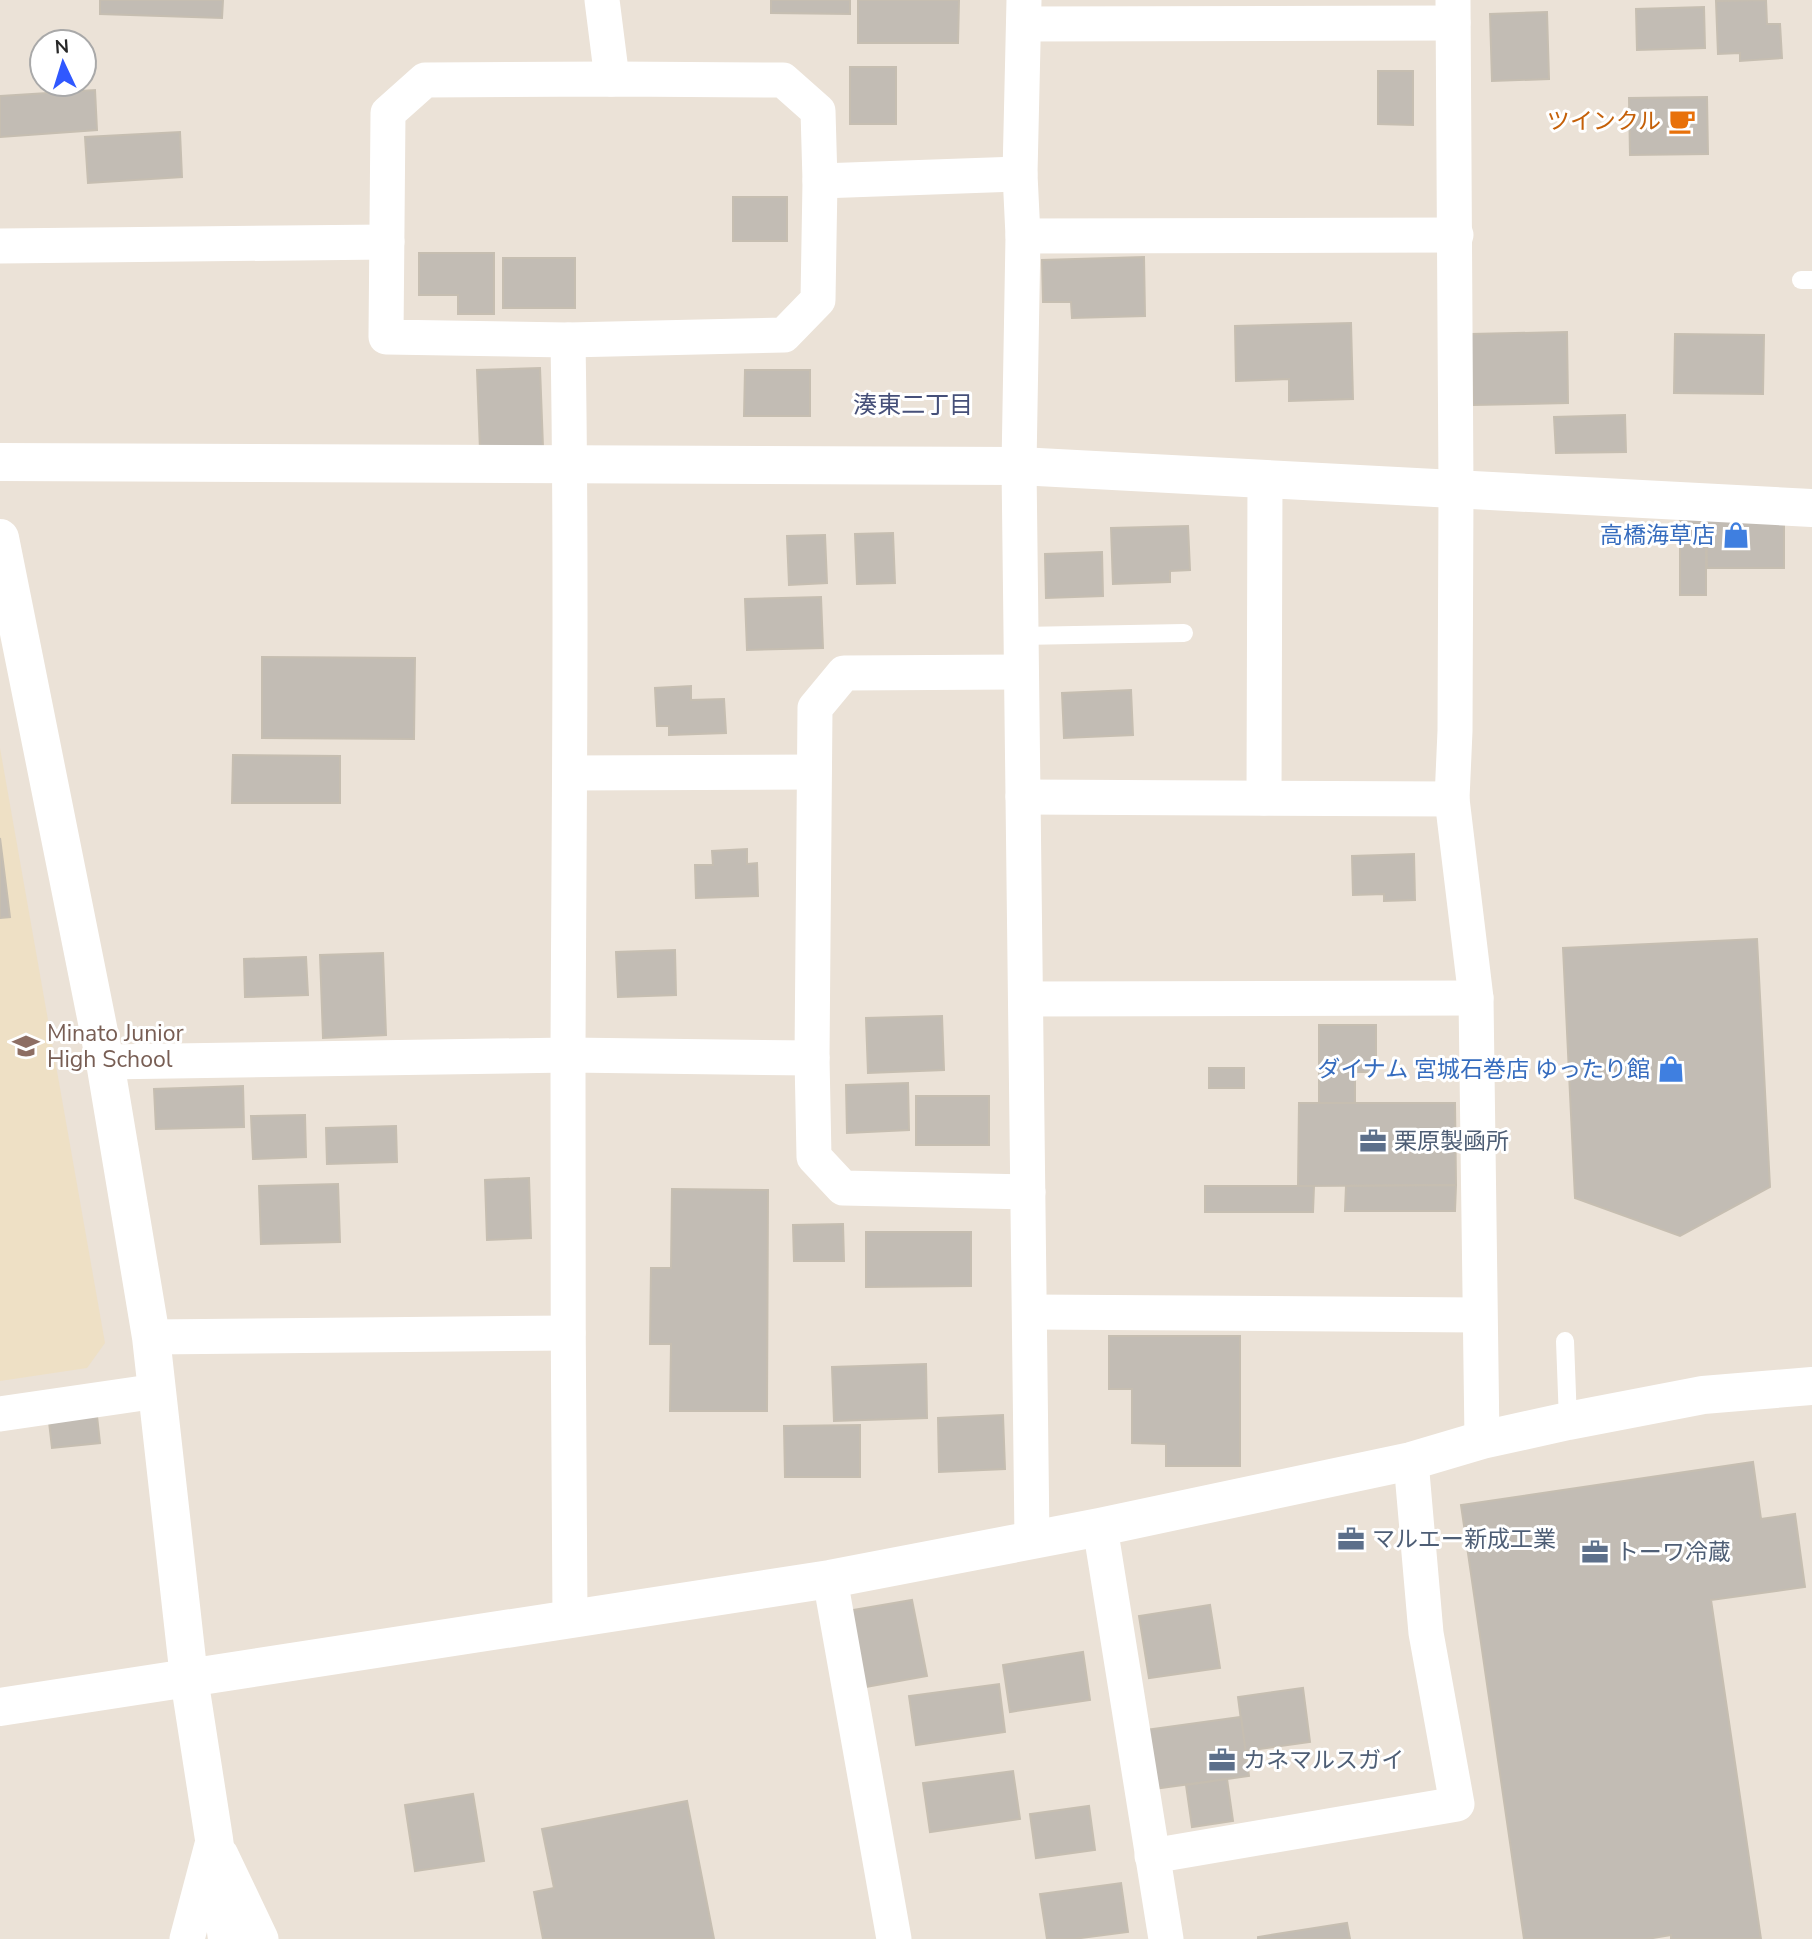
<svg xmlns="http://www.w3.org/2000/svg" width="1812" height="1939" font-family="'Nunito Sans','Noto Sans JP',sans-serif">
<style>
.education{fill:#eee0c5}
.building{fill:#c2bcb4;stroke:#c6beb1;stroke-width:2}
.lines{fill:none;stroke-linecap:round;stroke-linejoin:round}
.lane{stroke:#fff;stroke-width:18}
.street{stroke:#fff;stroke-width:35}
.secondary{stroke:#fff;stroke-width:38}
.labels{text-anchor:middle;dominant-baseline:central;stroke-width:6;stroke-linejoin:round;paint-order:stroke}
.food-label{font-size:23px;fill:#c56008;stroke:#fff;text-anchor:end}
.shop-label{font-size:23px;fill:#366cbe;stroke:#fff;text-anchor:end}
.education-label{font-size:23px;fill:#785e54;stroke:#fff;text-anchor:start}
.service-label{font-size:23px;fill:#4e5e75;stroke:#fff;text-anchor:start}
.neighbourhood-label{font-size:24px;fill:#465079;stroke:#fff}
</style>
<rect width="100%" height="100%" fill="#ebe2d7"/>
<polygon class="education" points="0,748 105,1343 87,1368 0,1381"/>
<g class="building">
<polygon points="100,0 223,0 222,18 100,14"/>
<polygon points="771,0 850,0 850,14 771,13"/>
<polygon points="858,0 959,0 958,43 858,43"/>
<polygon points="1766,0 1767,24 1780,24 1782,58 1740,61 1740,53 1718,54 1716,1"/>
<polygon points="1704,7 1705,48 1637,50 1636,9"/>
<polygon points="1547,12 1549,79 1492,81 1490,14"/>
<rect x="850" y="67" width="46" height="57"/>
<polygon points="1378,71 1413,71 1413,125 1378,124"/>
<polygon points="95,90 97,130 0,137 0,96"/>
<polygon points="1707,97 1708,154 1630,155 1629,98"/>
<polygon points="180,132 182,177 88,183 85,137"/>
<rect x="733" y="197" width="54" height="44"/>
<polygon points="419,253 494,253 494,314 458,314 458,295 419,295"/>
<polygon points="1144,257 1145,316 1072,318 1071,302 1043,302 1042,260"/>
<rect x="503" y="258" width="72" height="50"/>
<polygon points="1351,323 1353,399 1289,401 1289,379 1236,381 1235,326"/>
<polygon points="1567,332 1568,403 1473,405 1471,334"/>
<polygon points="1675,334 1764,335 1763,394 1674,393"/>
<polygon points="540,368 543,447 480,450 477,370"/>
<polygon points="745,370 810,370 810,416 744,416"/>
<polygon points="1625,415 1626,452 1556,453 1554,417"/>
<polygon points="1680,514 1706,515 1706,595 1680,595"/>
<polygon points="1784,514 1784,568 1707,568 1706,515"/>
<polygon points="1188,526 1190,570 1170,571 1170,582 1113,584 1111,528"/>
<polygon points="893,533 895,583 857,584 855,534"/>
<polygon points="825,535 827,583 789,585 787,536"/>
<polygon points="1102,552 1103,596 1046,598 1045,554"/>
<polygon points="821,597 823,648 747,650 745,599"/>
<polygon points="262,657 415,658 414,739 262,738"/>
<polygon points="691,686 691,700 724,699 726,733 669,735 669,726 657,726 655,688"/>
<polygon points="1131,690 1133,735 1064,738 1062,693"/>
<polygon points="233,755 340,756 340,803 232,803"/>
<polygon points="0,838 10,917 0,918"/>
<polygon points="747,849 747,864 757,863 758,896 696,898 695,865 713,865 712,851"/>
<polygon points="1414,854 1415,900 1384,901 1384,894 1353,895 1352,856"/>
<polygon points="1757,939 1770,1187 1680,1236 1575,1198 1563,948"/>
<polygon points="675,950 676,995 618,997 616,952"/>
<polygon points="383,953 386,1035 323,1038 320,955"/>
<polygon points="306,957 308,995 245,997 244,959"/>
<polygon points="942,1016 944,1070 868,1073 866,1018"/>
<polygon points="1319,1025 1376,1025 1376,1072 1355,1072 1355,1103 1319,1103"/>
<rect x="1209" y="1068" width="35" height="20"/>
<polygon points="908,1083 909,1130 847,1133 846,1085"/>
<polygon points="243,1086 244,1127 156,1129 154,1089"/>
<rect x="916" y="1096" width="73" height="49"/>
<polygon points="1299,1103 1455,1103 1456,1185 1298,1186"/>
<polygon points="305,1115 306,1157 253,1159 251,1116"/>
<polygon points="396,1126 397,1162 327,1164 326,1128"/>
<polygon points="529,1178 531,1238 487,1240 485,1180"/>
<polygon points="338,1184 340,1242 261,1244 259,1186"/>
<polygon points="1456,1185 1455,1211 1345,1211 1346,1186"/>
<polygon points="1205,1186 1314,1186 1313,1212 1205,1212"/>
<polygon points="672,1189 768,1190 767,1411 670,1411 671,1344 650,1344 651,1268 671,1268"/>
<polygon points="843,1224 844,1261 794,1261 793,1225"/>
<polygon points="866,1232 971,1232 971,1286 866,1287"/>
<polygon points="1109,1336 1240,1336 1240,1466 1166,1466 1166,1444 1132,1443 1132,1389 1109,1389"/>
<polygon points="926,1364 927,1418 834,1421 832,1367"/>
<polygon points="96,1407 100,1443 52,1448 48,1413"/>
<polygon points="1003,1415 1005,1469 939,1472 938,1418"/>
<polygon points="860,1425 860,1477 785,1477 784,1426"/>
<polygon points="1753,1462 1761,1519 1795,1514 1805,1587 1711,1600 1761,1939 1671,1939 1671,1935 1647,1939 1524,1939 1461,1505"/>
<polygon points="912,1600 927,1676 860,1688 847,1611"/>
<polygon points="1210,1605 1220,1668 1149,1678 1139,1616"/>
<polygon points="1083,1652 1090,1700 1010,1712 1003,1665"/>
<polygon points="999,1684 1005,1732 916,1745 909,1696"/>
<polygon points="1303,1688 1310,1742 1245,1751 1238,1697"/>
<polygon points="1241,1717 1249,1776 1153,1789 1145,1730"/>
<polygon points="1013,1771 1020,1819 930,1832 923,1783"/>
<polygon points="1227,1779 1233,1821 1192,1827 1186,1785"/>
<polygon points="473,1794 484,1861 415,1871 405,1805"/>
<polygon points="687,1801 714,1939 543,1939 534,1892 554,1888 542,1829"/>
<polygon points="1089,1806 1095,1850 1036,1858 1030,1814"/>
<polygon points="1121,1883 1128,1932 1073,1939 1047,1939 1040,1894"/>
<polygon points="1347,1923 1350,1939 1258,1939 1258,1937"/>
</g>
<g class="lines">
<g class="lane">
<polyline points="1801,280 1812,280"/>
<polyline points="1021,636 1184,633"/>
<polyline points="1565,1341 1568,1421"/>
</g>
<g class="street">
<polyline points="602,0 612,79"/>
<polyline points="1024,0 1020,174 1023,236 1019,466 1032,1540"/>
<polyline points="1453,0 1456,489 1455,731 1452,799 1476,998 1482,1440"/>
<polyline points="1025,24 1453,23"/>
<polygon points="612,79 783,80 818,111 820,181 818,300 784,335 568,340 386,337 388,113 425,80"/>
<polyline points="820,181 1020,174"/>
<polyline points="1023,236 1456,235"/>
<polyline points="0,246 387,242"/>
<path d="M568,340C572,578 569,815 568,1053C567,1242 569,1430 570,1619"/>
<polyline points="1021,672 844,673 815,708 812,1058 814,1157 843,1188 1028,1192"/>
<polyline points="570,773 814,772"/>
<polyline points="1023,797 1452,799"/>
<polyline points="1264,798 1265,479"/>
<polyline points="1026,999 1476,998"/>
<polyline points="105,1062 568,1055 812,1058"/>
<polyline points="1030,1312 1479,1315"/>
<polyline points="151,1337 568,1333"/>
<polyline points="0,1414 157,1391"/>
<polyline points="1100,1527 1166,1939"/>
<polyline points="830,1579 894,1939"/>
<polyline points="221,1855 261,1939"/>
<polyline points="1152,1856 1457,1804 1426,1633 1411,1461"/>
<polyline points="187,1939 213,1841"/>
</g>
<g class="secondary">
<polyline points="0,462 1019,466 1812,508"/>
<polyline points="0,538 105,1062 151,1337 189,1678 214,1839 227,1939"/>
<polyline points="0,1707 830,1579 1100,1527 1411,1461 1482,1440 1568,1421 1703,1395 1812,1386"/>
</g>
</g>
<defs>
<symbol id="cafe-bare" viewBox="-9 -9 18 18"><path d="M-5.5-4.5H6V0H3Q3 3.5 0 3.5H-2.5Q-5.5 3.5-5.5 0ZM3-3.2v2h1.7v-2ZM-6 4.5H4V6H-6Z" fill="#e8710a" stroke="#fff" stroke-width="2.5" paint-order="stroke"/></symbol>
<symbol id="shop-bare" viewBox="-9 -9 18 18"><path d="M-5-2.5h2.3a2.7 3.5 0 0 1 5.4 0H5L5.5 6h-11ZM-1.5-2.5h3a1.5 2.3 0 0 0-3 0Z" fill="#3f7fe0" stroke="#fff" stroke-width="2.5" paint-order="stroke"/></symbol>
<symbol id="school-bare" viewBox="-9 -9 18 18"><path d="M0-5L7-2L0 1L-7-2ZM-4 1L0 2.5L4 1V4Q0 6-4 4Z" fill="#8d6e63" stroke="#fff" stroke-width="2.5" paint-order="stroke"/></symbol>
<symbol id="office-bare" viewBox="-9 -9 18 18"><path d="M-6-3h4V-5.5h4V-3h4V5H-6ZM-1-4.5V-3h2v-1.5ZM-6 0V1H6V0Z" fill="#5c6f8a" stroke="#fff" stroke-width="2.5" paint-order="stroke"/></symbol>
</defs>
<g fill-rule="evenodd">
<use href="#cafe-bare" x="1663" y="102" width="38" height="38"/>
<use href="#shop-bare" x="1717" y="516" width="38" height="38"/>
<use href="#school-bare" x="7" y="1027" width="38" height="38"/>
<use href="#shop-bare" x="1652" y="1050" width="38" height="38"/>
<use href="#office-bare" x="1354" y="1122" width="38" height="38"/>
<use href="#office-bare" x="1332" y="1520" width="38" height="38"/>
<use href="#office-bare" x="1576" y="1533" width="38" height="38"/>
<use href="#office-bare" x="1203" y="1741" width="38" height="38"/>
</g>
<g class="labels">
<g class="food-label">
<text x="1661" y="121">ツインクル</text>
</g>
<g class="shop-label">
<text x="1715" y="535">高橋海草店</text>
<text x="1650" y="1069">ダイナム 宮城石巻店 ゆったり館</text>
</g>
<g class="education-label">
<text x="47" y="1033">Minato Junior<tspan x="47" dy="26">High School</tspan></text>
</g>
<g class="service-label">
<text x="1394" y="1141">栗原製凾所</text>
<text x="1372" y="1539">マルエー新成工業</text>
<text x="1616" y="1552">トーワ冷蔵</text>
<text x="1243" y="1760">カネマルスガイ</text>
</g>
<g class="neighbourhood-label">
<text x="913" y="405">湊東二丁目</text>
</g>
</g>
<g transform="translate(63 63) rotate(356)"><circle r="33" fill="#ffffff" stroke="#a9a9a9" stroke-width="2"/>
<path d="M0-5L12 26L0 18L-12 26Z" fill="#3058ff"/>
<text y="-10" font-size="19" font-weight="bold" text-anchor="middle" fill="#272727">N</text>
</g>
</svg>
